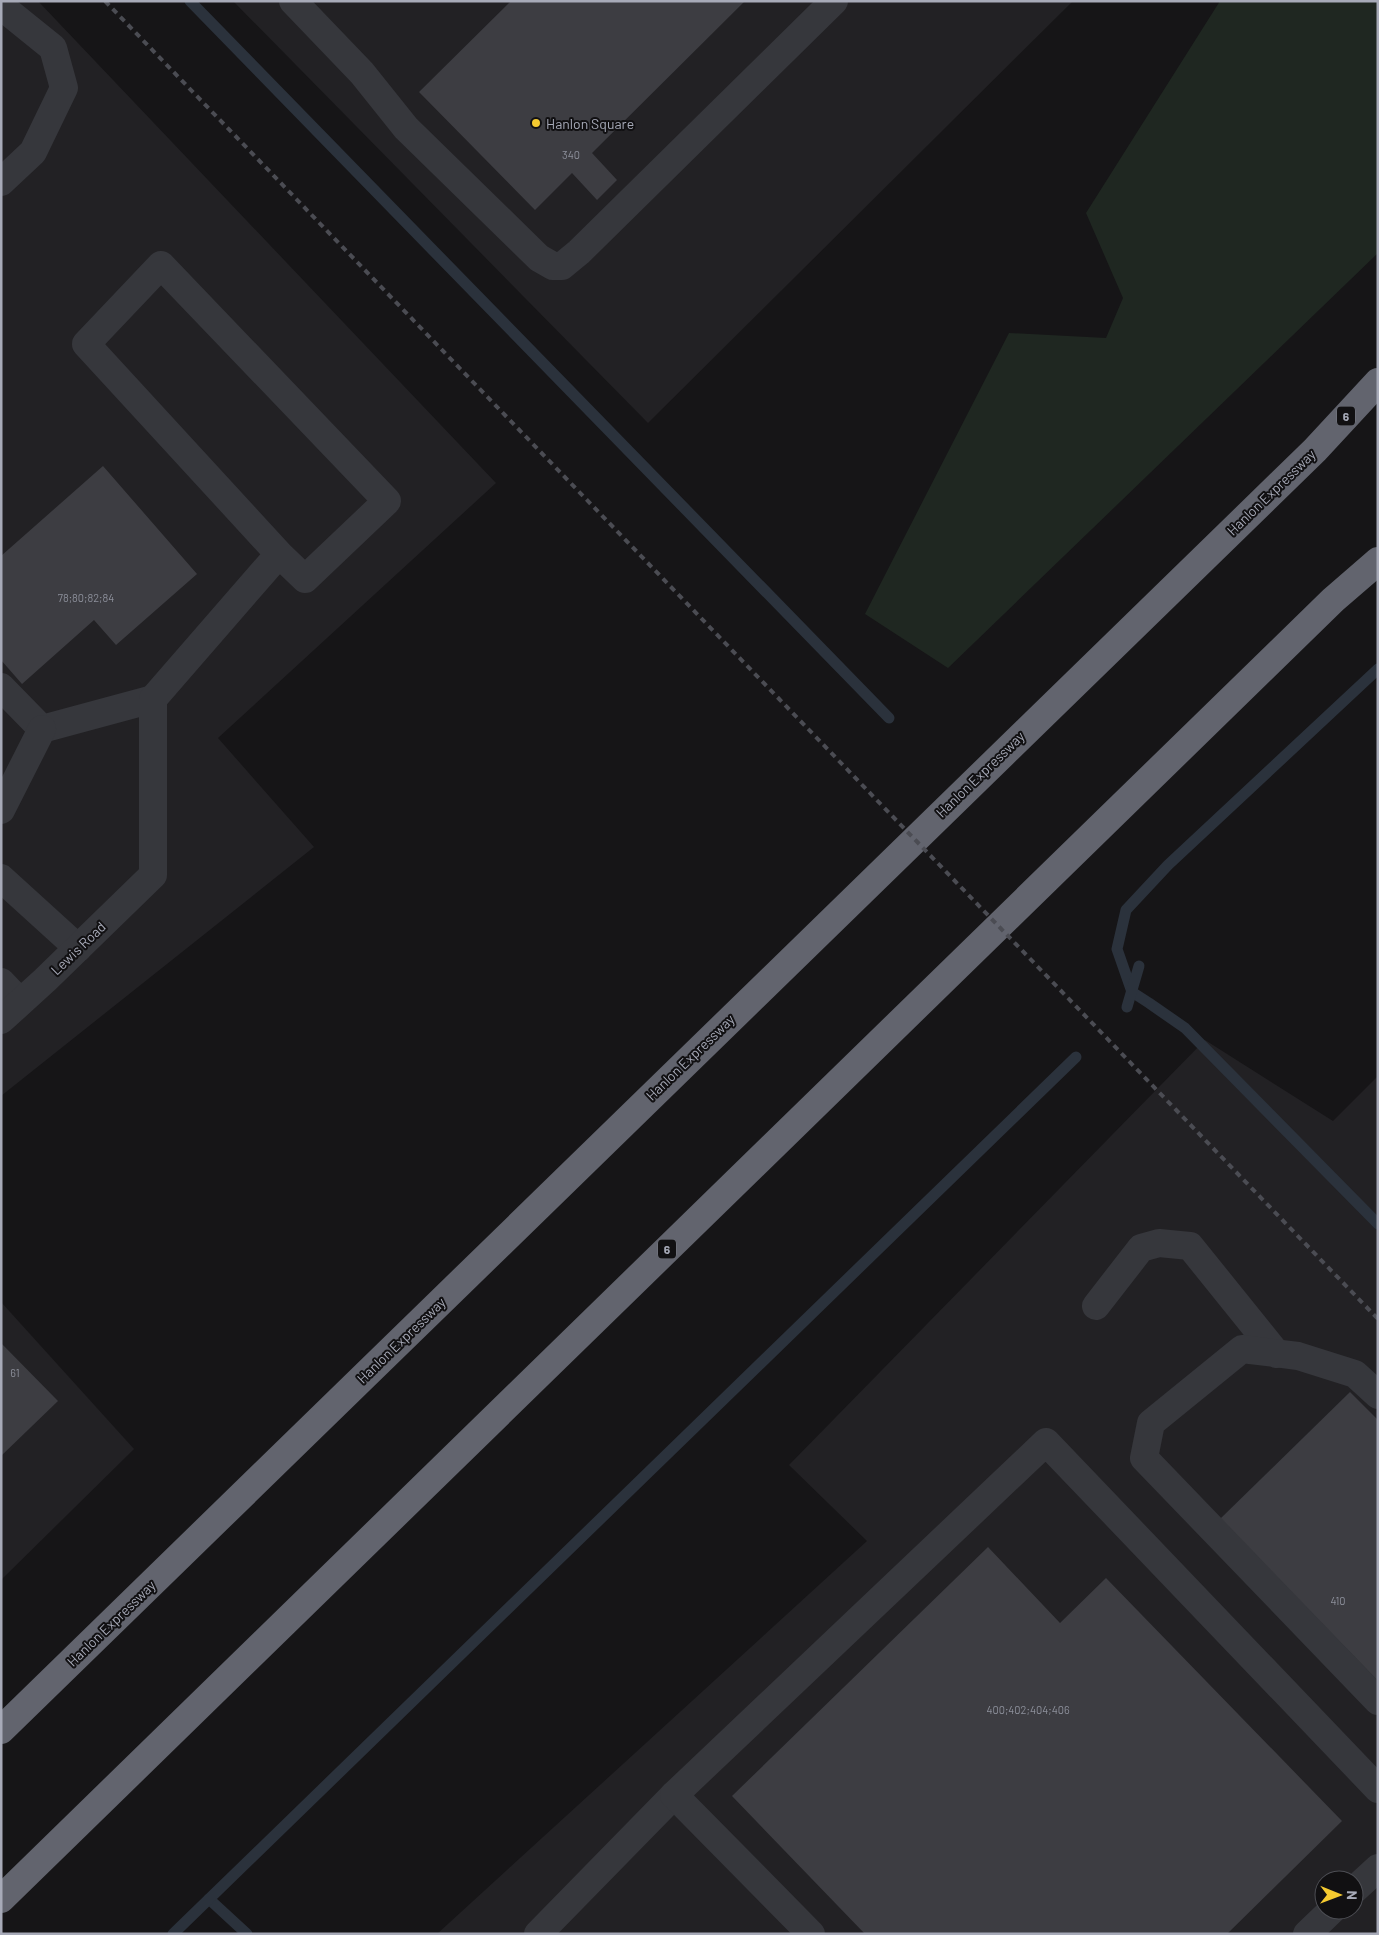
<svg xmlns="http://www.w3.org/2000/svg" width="1379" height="1935" font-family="Barlow,sans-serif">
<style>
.built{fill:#222124;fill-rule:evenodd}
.green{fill:#1f2721}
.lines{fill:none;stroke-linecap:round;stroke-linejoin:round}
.stream{stroke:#2b323c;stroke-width:11}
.building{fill:#3d3d42}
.minor{stroke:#36373c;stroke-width:28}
.highway{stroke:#62646e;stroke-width:28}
.rail{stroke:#4b4c53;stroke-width:4;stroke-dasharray:6 5;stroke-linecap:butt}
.poi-dot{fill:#f5ca30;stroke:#111012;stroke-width:2}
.labels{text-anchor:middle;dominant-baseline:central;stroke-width:4;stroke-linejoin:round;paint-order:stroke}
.number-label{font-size:11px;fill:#8c8f9a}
.shield{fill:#111012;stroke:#7a7c86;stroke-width:1}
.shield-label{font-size:12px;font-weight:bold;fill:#a7aab8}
.poi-label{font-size:14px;fill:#a7aab8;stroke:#111012;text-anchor:start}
.street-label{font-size:14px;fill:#a7aab8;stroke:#111012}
</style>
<rect width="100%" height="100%" fill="#161517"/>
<g class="built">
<polygon points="1,1 38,1 496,483 218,738 314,847 1,1096"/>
<polygon points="233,1 1073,1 648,423"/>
<path d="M1205,1040L1333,1121L1378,1076V1934H437L867,1541L789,1465ZM1324,1880H1354V1910H1324Z"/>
<polygon points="1,1302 134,1449 1,1580"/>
</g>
<polygon class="green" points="1220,1 1378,1 1378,253 948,668 865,614 1009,333 1106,338 1123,298 1086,213"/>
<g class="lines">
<g class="stream">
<polyline points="190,1 889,718"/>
<polyline points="1378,669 1168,865 1126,910 1117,949 1132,992 1149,1003 1185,1028 1378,1224"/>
<polyline points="1127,1007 1139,966"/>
<polyline points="209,1899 247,1934"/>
<polyline points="173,1934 1076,1057"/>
</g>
</g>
<g class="building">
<polygon points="511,1 745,1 592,153 617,180 597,200 572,173 535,210 419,92"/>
<polygon points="103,466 197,574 116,645 94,620 22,684 1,660 1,556"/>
<polygon points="1,1343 58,1401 1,1456"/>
<polygon points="1350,1392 1378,1420 1378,1681 1220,1519"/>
<polygon points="988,1547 1060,1623 1106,1578 1342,1821 1227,1934 865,1934 732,1796"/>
</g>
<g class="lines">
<g class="minor">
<polyline points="293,1 362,73 406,128 539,258 553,266 562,266 579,252 834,1"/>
<polyline points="1,6 53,48 64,88 33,152 1,182"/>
<polyline points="1,687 42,729 153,699"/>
<polyline points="1,810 42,729"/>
<polyline points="1,878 78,948"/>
<polyline points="1,982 20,1002"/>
<polyline points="1,1020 45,980 153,875 153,699 279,554 86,344 161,265 387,501 305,579 279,554"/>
<polyline points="1096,1306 1141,1248 1159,1243 1190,1246 1277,1354"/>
<polyline points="1378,1395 1355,1374 1298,1356 1242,1349 1151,1423 1144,1458 1378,1701"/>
<polyline points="1354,1890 1378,1868"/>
<polyline points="538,1934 674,1795"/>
<polyline points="811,1934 674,1795 1046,1442 1378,1789"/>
<polyline points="1307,1934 1332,1910"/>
</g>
<g class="highway">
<polyline points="1,1730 1315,450 1378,382"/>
<polyline points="1,1899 1333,600 1378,561"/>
</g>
<polyline class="rail" points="105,1 1378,1319"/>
</g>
<circle class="poi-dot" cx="536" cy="123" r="5"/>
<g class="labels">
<g class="number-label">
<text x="571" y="154">340</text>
<text x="86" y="597">78;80;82;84</text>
<text x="15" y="1372">61</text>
<text x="1338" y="1600">410</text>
<text x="1028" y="1709">400;402;404;406</text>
</g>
<g class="shield">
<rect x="1337" y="406.5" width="18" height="19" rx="4"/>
<rect x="658" y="1239.5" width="18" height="19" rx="4"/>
</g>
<g class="shield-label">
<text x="1346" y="416">6</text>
<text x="667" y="1249">6</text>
</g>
<g class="poi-label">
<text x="546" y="123">Hanlon Square</text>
</g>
<g class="street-label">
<text transform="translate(1271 492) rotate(-44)">Hanlon Expressway</text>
<text transform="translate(980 774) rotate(-44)">Hanlon Expressway</text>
<text transform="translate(78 948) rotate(-44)">Lewis Road</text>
<text transform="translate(690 1057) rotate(-44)">Hanlon Expressway</text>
<text transform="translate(401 1340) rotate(-44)">Hanlon Expressway</text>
<text transform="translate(111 1623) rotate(-44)">Hanlon Expressway</text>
</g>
</g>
<rect width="1379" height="1935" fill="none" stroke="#a7aab8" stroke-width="5"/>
<g transform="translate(1339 1895) rotate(91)"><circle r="24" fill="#111012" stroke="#4d4e54"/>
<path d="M0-4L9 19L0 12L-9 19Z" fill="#f5ca30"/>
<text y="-8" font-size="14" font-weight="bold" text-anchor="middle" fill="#a7aab8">N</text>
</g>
</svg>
